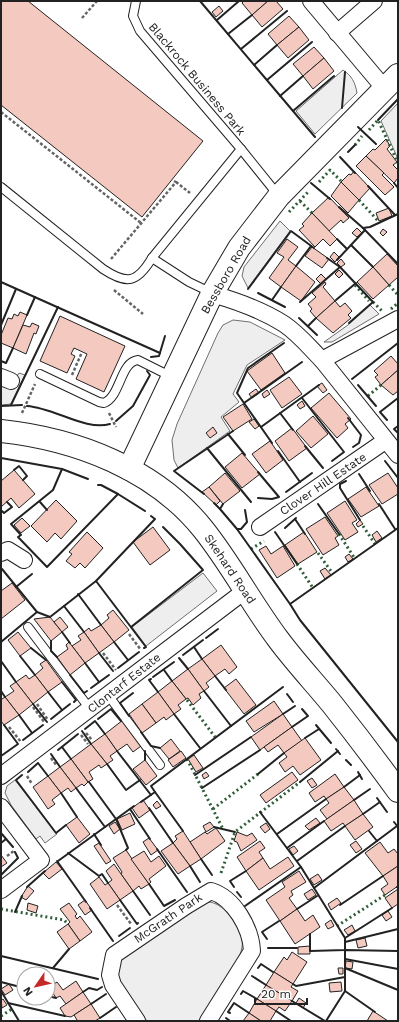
<svg xmlns="http://www.w3.org/2000/svg" width="399" height="1022" font-family="'Work Sans',sans-serif">
<style>
.green{fill:#eee;stroke:#6f6f6f}
.building{fill:#f3c9c0;stroke:#222}
.lines{fill:none;stroke-linecap:round;stroke-linejoin:round}
.lane-casing{stroke:#222;stroke-width:10}
.street-casing{stroke:#222;stroke-width:18}
.secondary-casing{stroke:#222;stroke-width:24}
.path{stroke:#646464;stroke-width:2.5;stroke-dasharray:3 2;stroke-linecap:butt}
.lane{stroke:#fff;stroke-width:8}
.street{stroke:#fff;stroke-width:16}
.secondary{stroke:#fff;stroke-width:22}
.hedge{stroke:#2f5e38;stroke-width:3;stroke-dasharray:2 3;stroke-linecap:butt}
.wall{stroke:#222;stroke-width:2}
.labels{text-anchor:middle;dominant-baseline:central;stroke-width:3;stroke-linejoin:round;paint-order:stroke}
.street-label{font-size:12px;fill:#222;stroke:#fff}
</style>
<rect width="100%" height="100%" fill="#fff"/>
<g class="green">
<path d="M343,70C352,76 355,82 357,93L315,134L296,111Z"/>
<polygon points="398,103 398,159 381,121"/>
<polygon points="280,221 290,231 248,288 242,276 244,267"/>
<polygon points="370,305 379,314 332,342 324,342 348,325"/>
<polygon points="233,320 250,322 285,340 247,365 233,394 239,402 221,417 230,431 178,468 174,460 172,440 177,424 218,333 223,325"/>
<polygon points="19,373 25,375 11,404 1,405 1,384 13,383"/>
<polygon points="203,573 217,591 146,646 132,627"/>
<polygon points="15,780 57,834 45,843 40,836 36,839 11,805 5,793 7,786"/>
<path d="M210,902C219,904 224,909 230,916C235,922 240,929 242,937C247,959 213,1002 201,1021H147C139,1009 120,987 118,974C117,968 120,960 123,955L205,903Z"/>
</g>
<g class="building">
<polygon points="1,1 28,1 203,141 142,217 1,105"/>
<polygon points="244,1 268,1 252,15 242,3"/>
<polygon points="268,1 276,1 283,9 262,27 252,15"/>
<polygon points="219,6 223,11 216,17 212,12"/>
<polygon points="289,16 299,27 277,45 268,34"/>
<polygon points="299,27 309,40 288,58 277,45"/>
<polygon points="314,47 324,58 303,76 293,64"/>
<polygon points="324,58 334,71 313,89 303,76"/>
<polygon points="386,139 390,146 387,149 397,162 393,165 398,170 398,178 394,183 366,156 373,149 375,150"/>
<polygon points="366,156 384,173 382,175 394,187 385,195 356,166"/>
<polygon points="354,171 370,188 359,200 341,182 349,174 351,175"/>
<polygon points="341,182 359,200 348,213 331,196"/>
<polygon points="329,197 349,218 343,223 341,220 329,231 312,213"/>
<polygon points="389,208 392,216 379,221 376,213"/>
<polygon points="312,213 337,239 330,246 323,239 315,247 299,230 304,226 302,224"/>
<polygon points="357,228 362,233 357,237 352,233"/>
<polygon points="383,229 387,232 383,236 380,233"/>
<polygon points="287,239 298,247 288,260 296,266 281,287 269,278 284,257 277,253"/>
<polygon points="312,247 329,259 322,268 305,256"/>
<polygon points="334,252 339,257 335,262 330,257"/>
<polygon points="387,254 398,266 398,277 389,285 373,267"/>
<polygon points="341,259 345,264 341,267 337,263"/>
<polygon points="296,266 315,282 301,301 281,287"/>
<polygon points="373,267 389,285 373,299 357,282"/>
<polygon points="339,270 343,274 339,278 335,274"/>
<polygon points="321,274 326,279 321,284 316,279"/>
<polygon points="325,282 326,284 323,287 335,301 316,318 310,311 312,309 308,304 316,297 312,293"/>
<polygon points="335,301 340,307 345,303 352,311 348,315 351,318 333,333 316,318"/>
<polygon points="20,312 27,315 13,348 1,343 1,335 8,318 12,319 14,314 18,316"/>
<polygon points="60,316 125,346 104,392 76,379 87,354 74,348 71,354 75,356 67,373 40,361"/>
<polygon points="32,323 39,326 36,334 34,333 26,354 13,348 23,325 30,327"/>
<polygon points="272,353 285,373 261,390 247,371"/>
<polygon points="391,356 398,364 398,370 381,385 375,377 378,375 374,371"/>
<polygon points="398,370 398,391 393,395 381,385"/>
<polygon points="289,377 302,394 282,408 270,390"/>
<polygon points="322,383 327,390 323,393 317,386"/>
<polygon points="256,389 259,393 252,398 249,394"/>
<polygon points="267,390 270,394 264,398 262,394"/>
<polygon points="329,393 351,419 345,424 348,428 337,438 311,408"/>
<polygon points="302,401 305,406 300,409 297,405"/>
<polygon points="243,404 252,419 233,431 223,417"/>
<polygon points="313,416 328,434 311,448 296,431"/>
<polygon points="254,419 259,426 255,429 249,422"/>
<polygon points="213,427 217,433 210,438 206,433"/>
<polygon points="292,428 307,448 289,461 275,441"/>
<polygon points="270,441 283,460 266,473 252,454"/>
<polygon points="242,453 260,474 242,488 225,467"/>
<polygon points="14,470 35,494 19,508 11,498 1,507 1,481"/>
<polygon points="225,473 240,491 223,504 209,487"/>
<polygon points="388,473 398,488 398,494 382,504 369,485"/>
<polygon points="209,487 220,501 216,505 202,492"/>
<polygon points="366,487 379,506 361,517 348,499"/>
<polygon points="56,500 77,521 61,539 55,533 47,542 31,526"/>
<polygon points="345,501 357,520 352,523 358,532 345,540 327,513"/>
<polygon points="325,517 338,536 335,538 339,545 323,555 306,529"/>
<polygon points="22,518 30,526 21,533 14,525"/>
<polygon points="360,520 363,524 358,527 356,524"/>
<polygon points="153,527 170,550 150,565 133,542"/>
<polygon points="377,531 382,538 376,542 372,535"/>
<polygon points="87,532 103,548 85,568 80,563 75,568 66,561 72,554 69,552"/>
<polygon points="304,532 317,552 298,564 285,545"/>
<polygon points="266,546 271,554 283,546 295,566 277,578 259,550"/>
<polygon points="349,554 353,559 348,562 345,557"/>
<polygon points="325,568 331,575 325,579 320,571"/>
<polygon points="12,583 25,600 1,619 1,591"/>
<polygon points="113,610 129,630 114,642 101,625 109,618 107,615"/>
<polygon points="50,617 62,632 51,641 34,619"/>
<polygon points="60,617 68,627 62,632 54,622"/>
<polygon points="101,625 114,642 99,653 84,632 89,628 91,631"/>
<polygon points="18,632 31,648 20,656 8,640"/>
<polygon points="84,632 99,653 85,663 72,646 81,640 78,636"/>
<polygon points="69,642 85,663 70,675 57,657 68,649 66,645"/>
<polygon points="221,645 237,667 229,674 225,669 215,676 202,659"/>
<polygon points="202,659 215,676 206,683 209,687 204,691 188,669"/>
<polygon points="46,660 62,682 48,692 35,675 43,668 40,664"/>
<polygon points="188,669 204,691 199,694 201,698 193,705 188,698 186,699 172,681"/>
<polygon points="26,675 29,679 35,675 48,692 33,704 16,682"/>
<polygon points="236,679 256,705 244,714 224,688"/>
<polygon points="172,681 186,699 178,705 181,709 174,714 158,692"/>
<polygon points="16,682 33,704 19,715 5,697 14,691 10,686"/>
<polygon points="158,692 174,714 166,720 164,717 156,723 142,704"/>
<polygon points="5,697 19,715 4,725 1,721 1,698 2,699"/>
<polygon points="274,701 283,714 254,732 246,721"/>
<polygon points="142,704 156,723 142,733 129,714"/>
<polygon points="283,714 292,727 260,750 251,737"/>
<polygon points="123,720 141,746 133,752 127,744 117,751 105,734"/>
<polygon points="292,727 302,741 284,753 278,745 268,752 264,747"/>
<polygon points="105,734 117,751 110,756 113,760 107,764 91,744"/>
<polygon points="305,738 321,760 300,775 293,766 285,772 279,763 287,757 284,753"/>
<polygon points="171,739 180,751 169,759 160,748"/>
<polygon points="91,744 107,764 101,768 99,765 89,772 93,779 88,782 71,759"/>
<polygon points="181,751 186,758 173,767 168,760"/>
<polygon points="194,755 203,768 196,772 188,759"/>
<polygon points="71,759 88,782 84,786 82,784 76,788 60,767"/>
<polygon points="145,760 157,776 146,785 133,769"/>
<polygon points="60,767 76,788 71,792 68,788 61,793 48,776"/>
<polygon points="206,772 209,776 204,779 202,775"/>
<polygon points="292,772 298,780 266,803 260,795"/>
<polygon points="335,774 344,787 326,799 324,796 315,802 309,793"/>
<polygon points="48,776 61,793 52,800 55,804 48,809 33,787"/>
<polygon points="312,778 317,785 312,788 307,781"/>
<polygon points="344,787 354,800 327,819 320,810 329,803 326,799"/>
<polygon points="143,800 150,810 139,818 132,808"/>
<polygon points="354,800 363,814 345,826 343,823 331,831 324,821"/>
<polygon points="157,801 161,806 156,809 153,805"/>
<polygon points="130,813 135,824 122,830 117,819"/>
<polygon points="363,814 373,827 355,840 345,826"/>
<polygon points="77,817 90,834 79,843 66,825"/>
<polygon points="316,818 320,823 309,830 305,826"/>
<polygon points="115,822 120,829 114,834 109,826"/>
<polygon points="210,822 214,827 206,832 203,826"/>
<polygon points="266,823 270,829 265,833 260,827"/>
<polygon points="216,828 225,841 201,859 190,842 205,832 207,834"/>
<polygon points="183,831 201,859 190,866 173,843 177,839 175,836"/>
<polygon points="237,832 247,836 252,833 257,840 241,851 237,842 234,841"/>
<polygon points="149,838 158,850 151,855 143,842"/>
<polygon points="260,841 265,848 259,852 263,858 246,871 237,857"/>
<polygon points="356,841 362,849 356,853 350,845"/>
<polygon points="380,842 388,853 394,849 398,854 398,866 383,876 365,853"/>
<polygon points="99,843 111,861 106,864 94,846"/>
<polygon points="173,843 190,866 178,874 161,851"/>
<polygon points="294,846 298,851 293,855 289,849"/>
<polygon points="126,850 149,884 141,889 139,886 133,891 121,874 122,872 113,858"/>
<polygon points="144,851 151,862 159,856 166,866 149,879 151,882 149,884 131,859"/>
<polygon points="1,855 7,863 1,867"/>
<polygon points="288,857 294,866 259,890 246,871 263,858 270,869"/>
<polygon points="56,862 62,869 49,879 43,873"/>
<polygon points="114,864 133,891 120,900 108,883 112,880 106,871"/>
<polygon points="398,866 398,886 385,895 381,889 388,884 383,876"/>
<polygon points="299,871 306,882 291,891 293,895 289,898 297,909 280,921 266,900 285,887 282,882"/>
<polygon points="318,874 322,880 314,885 310,879"/>
<polygon points="99,877 105,885 108,883 120,900 107,909 90,884"/>
<polygon points="28,886 34,891 26,900 21,897"/>
<polygon points="398,886 398,904 392,908 385,898 398,889 396,887"/>
<polygon points="312,889 316,895 308,900 304,894"/>
<polygon points="337,898 341,903 331,910 328,904"/>
<polygon points="85,900 92,910 85,915 78,905"/>
<polygon points="28,903 38,906 36,913 27,910"/>
<polygon points="69,903 77,914 75,916 77,919 80,916 92,932 80,941 68,924 70,922 60,909"/>
<polygon points="297,909 305,921 313,915 320,927 295,944 280,921"/>
<polygon points="388,911 392,917 386,921 382,915"/>
<polygon points="331,920 334,926 328,929 325,924"/>
<polygon points="68,924 80,941 69,949 57,932"/>
<polygon points="352,925 355,931 348,935 344,930"/>
<polygon points="365,938 367,946 358,948 356,940"/>
<polygon points="310,946 310,954 298,954 298,947"/>
<polygon points="292,952 307,962 293,984 274,972 284,957 287,960"/>
<polygon points="346,961 353,962 352,969 345,968"/>
<polygon points="338,968 343,968 343,974 339,974"/>
<polygon points="274,972 293,984 291,987 298,991 292,1001 266,985"/>
<polygon points="76,981 83,992 66,1004 60,996 56,998 49,987 57,982 63,990"/>
<polygon points="341,982 342,991 330,992 329,983"/>
<polygon points="9,984 13,990 5,995 1,989"/>
<polygon points="266,985 292,1001 285,1011 279,1007 276,1011 257,999"/>
<polygon points="83,992 91,1004 71,1017 65,1016 60,1008"/>
<polygon points="299,998 306,1003 303,1008 296,1003"/>
<polygon points="3,999 7,1005 2,1008 1,1000"/>
<polygon points="257,999 276,1011 270,1021 261,1021 249,1013"/>
<polygon points="91,1004 100,1018 95,1021 75,1021 77,1020 74,1015"/>
<polygon points="373,1011 388,1021 367,1021"/>
<polygon points="249,1013 261,1021 243,1021"/>
</g>
<g class="lines">
<defs>
<g id="lane">
<polyline points="241,149 278,195"/>
<path d="M1,187L103,269C127,285 137,283 152,258L241,149L140,31L133,16L136,1"/>
<polyline points="152,258 189,282 212,293"/>
<path d="M40,374L99,402L104,403C121,396 120,362 138,360L172,377"/>
<polyline points="28,627 90,709"/>
<polyline points="108,695 160,765"/>
</g>
<g id="street">
<polyline points="311,1 385,89"/>
<polyline points="337,33 374,1"/>
<path d="M212,294C237,301 262,310 284,324C299,334 310,348 322,360"/>
<polyline points="398,319 322,360 398,455"/>
<polyline points="1,377 11,381"/>
<polyline points="260,527 385,441"/>
<polyline points="1,553 8,550 24,560"/>
<polyline points="1,776 246,590"/>
<polyline points="1,807 41,860 1,890"/>
<path d="M137,1021L113,985L110,975L114,955L186,906L211,891C234,898 251,928 252,951L208,1021"/>
</g>
<g id="secondary">
<path d="M1,431C76,439 155,469 203,529C231,564 251,603 278,639C295,662 314,682 332,704C355,733 377,762 398,791"/>
<polyline points="129,469 212,294 239,248 279,196 398,75"/>
</g>
</defs>
<use href="#lane" class="lane-casing"/>
<use href="#street" class="street-casing"/>
<use href="#secondary" class="secondary-casing"/>
<g class="path">
<polyline points="82,18 97,1"/>
<polyline points="1,112 141,223"/>
<polyline points="176,182 190,193"/>
<polyline points="111,259 176,182 172,180"/>
<polyline points="114,290 143,314"/>
<polyline points="72,375 82,352"/>
<polyline points="22,413 35,384"/>
<polyline points="109,413 116,427"/>
<polyline points="129,634 141,650"/>
<polyline points="103,653 116,670"/>
<polyline points="37,704 48,720"/>
<polyline points="33,707 45,723"/>
<polyline points="9,727 21,742"/>
<polyline points="86,733 92,740"/>
<polyline points="81,735 88,744"/>
<polyline points="51,758 57,766"/>
<polyline points="27,776 32,784"/>
<polyline points="7,856 14,851"/>
<polyline points="117,905 131,924"/>
</g>
<use href="#lane" class="lane"/>
<use href="#street" class="street"/>
<use href="#secondary" class="secondary"/>
<g class="hedge">
<polyline points="369,130 378,120 398,163"/>
<polyline points="355,145 362,136"/>
<polyline points="319,182 330,170 341,181"/>
<polyline points="359,200 380,223"/>
<polyline points="300,201 312,213"/>
<polyline points="289,212 308,192"/>
<polyline points="355,285 369,301"/>
<polyline points="389,285 398,295"/>
<polyline points="373,302 383,312"/>
<polyline points="391,309 398,303"/>
<polyline points="368,396 381,385"/>
<polyline points="363,526 375,544"/>
<polyline points="339,534 355,559"/>
<polyline points="251,549 264,541"/>
<polyline points="318,553 333,574"/>
<polyline points="297,564 313,588"/>
<polyline points="187,700 215,737"/>
<polyline points="187,759 223,829"/>
<polyline points="213,809 258,774"/>
<polyline points="221,873 235,832 300,782"/>
<polyline points="1,909 64,920 68,924"/>
<polyline points="337,926 385,895"/>
<polyline points="1,1016 12,1009"/>
</g>
<g class="wall">
<polyline points="200,1 315,137"/>
<polyline points="217,20 239,1"/>
<polyline points="228,34 252,15"/>
<polyline points="241,49 287,11"/>
<polyline points="254,65 277,45"/>
<polyline points="267,80 312,42"/>
<polyline points="280,96 303,76"/>
<polyline points="342,108 345,72"/>
<polyline points="293,111 334,76"/>
<polyline points="378,120 398,99"/>
<polyline points="358,127 376,144"/>
<polyline points="348,152 355,145"/>
<polyline points="340,157 355,173"/>
<polyline points="311,183 330,199"/>
<polyline points="394,183 398,188"/>
<polyline points="368,186 395,215"/>
<polyline points="339,207 363,228 398,264"/>
<polyline points="363,228 370,227 398,214"/>
<polyline points="337,239 347,249"/>
<polyline points="351,245 373,267"/>
<polyline points="327,258 340,267"/>
<polyline points="337,260 365,230"/>
<polyline points="296,266 311,246"/>
<polyline points="1,282 160,353"/>
<polyline points="248,289 291,231 314,248"/>
<polyline points="258,293 285,307"/>
<polyline points="272,300 281,287"/>
<polyline points="336,300 356,283"/>
<polyline points="300,302 340,267 373,302 349,323"/>
<polyline points="27,315 35,297"/>
<polyline points="299,318 317,335"/>
<polyline points="1,325 16,289"/>
<polyline points="308,326 316,318"/>
<polyline points="151,357 159,356 165,336"/>
<polyline points="1,361 6,363 13,348"/>
<polyline points="352,379 398,343"/>
<polyline points="358,385 376,406"/>
<polyline points="302,398 344,452 332,461"/>
<polyline points="244,403 302,362"/>
<polyline points="11,405 58,307"/>
<polyline points="1,406 22,405"/>
<path d="M27,406C55,408 85,431 110,424"/>
<polyline points="280,413 293,430"/>
<polyline points="348,418 361,435 359,443 353,447"/>
<polyline points="387,420 380,412 398,398"/>
<polyline points="116,421 133,406 150,375 147,371"/>
<polyline points="398,426 394,429 398,433"/>
<polyline points="261,427 319,385"/>
<polyline points="228,434 245,455"/>
<polyline points="272,443 237,393 248,368 284,343"/>
<polyline points="305,446 323,468"/>
<polyline points="207,448 251,502"/>
<polyline points="278,451 300,482"/>
<polyline points="1,458 62,469 53,490 11,524 21,535 18,537 47,567 118,494 145,511"/>
<polyline points="385,461 398,478"/>
<polyline points="62,469 88,479"/>
<polyline points="14,470 19,466 27,476 23,480"/>
<polyline points="359,474 370,491"/>
<polyline points="346,481 340,484 340,488 360,520"/>
<polyline points="98,485 101,485 118,494"/>
<polyline points="286,492 312,473"/>
<polyline points="204,494 174,471 233,431"/>
<polyline points="258,498 272,499 279,497 258,472"/>
<polyline points="40,502 47,510"/>
<polyline points="214,503 220,509"/>
<polyline points="223,504 220,509 237,529 241,529 247,522 245,510"/>
<polyline points="318,504 339,534"/>
<polyline points="379,504 395,529"/>
<polyline points="2,511 4,513 12,507 7,502"/>
<polyline points="295,519 305,534"/>
<polyline points="285,528 296,518"/>
<polyline points="237,529 290,604 398,528"/>
<polyline points="275,532 297,564"/>
<polyline points="2,569 37,612"/>
<polyline points="96,581 146,647 144,648"/>
<polyline points="16,587 32,574"/>
<polyline points="78,594 101,625"/>
<polyline points="290,604 300,620 398,742"/>
<polyline points="64,606 84,632"/>
<polyline points="131,627 203,570 180,544 163,527"/>
<polyline points="62,632 70,643"/>
<polyline points="206,638 218,629"/>
<polyline points="51,641 51,651 57,657"/>
<polyline points="1,642 37,612 50,617 96,581 155,519 151,516"/>
<polyline points="114,642 128,660"/>
<polyline points="194,647 202,659"/>
<polyline points="31,648 46,660"/>
<polyline points="99,653 113,671"/>
<polyline points="183,655 203,640"/>
<polyline points="20,656 35,675"/>
<polyline points="179,658 188,669"/>
<polyline points="1,661 16,682"/>
<polyline points="85,663 99,682"/>
<polyline points="118,668 139,652"/>
<polyline points="164,670 172,681"/>
<polyline points="70,675 84,693 87,691"/>
<polyline points="215,676 226,690"/>
<polyline points="153,677 174,662"/>
<polyline points="151,679 149,680 158,692"/>
<polyline points="62,682 76,700 74,702"/>
<polyline points="91,688 109,675"/>
<polyline points="1,691 5,697"/>
<polyline points="204,691 231,726"/>
<polyline points="48,692 62,710"/>
<polyline points="287,694 293,702"/>
<polyline points="33,704 47,722"/>
<polyline points="174,714 200,748"/>
<polyline points="283,714 295,706"/>
<polyline points="19,715 32,733"/>
<polyline points="129,716 120,703 133,693"/>
<polyline points="51,719 70,704"/>
<polyline points="98,719 111,709 121,721"/>
<polyline points="316,725 331,743"/>
<polyline points="292,727 308,716 302,709"/>
<polyline points="85,729 95,721 105,734"/>
<polyline points="82,731 91,744"/>
<polyline points="141,732 151,746 160,748"/>
<polyline points="305,738 319,729"/>
<polyline points="23,740 43,725"/>
<polyline points="62,747 71,759"/>
<polyline points="336,749 340,754"/>
<polyline points="58,750 78,734"/>
<polyline points="117,751 151,795"/>
<polyline points="51,754 60,767"/>
<polyline points="1,756 18,744 4,725"/>
<polyline points="145,760 145,751"/>
<polyline points="346,760 351,765"/>
<polyline points="107,764 126,790 140,780"/>
<polyline points="28,772 38,763 48,776"/>
<polyline points="358,772 362,779"/>
<polyline points="258,774 284,753"/>
<polyline points="22,775 16,780 56,833 66,825"/>
<polyline points="195,775 251,737"/>
<polyline points="89,782 116,819 128,848 126,850"/>
<polyline points="300,782 338,751"/>
<polyline points="344,787 360,775"/>
<polyline points="76,788 105,827"/>
<polyline points="202,788 260,750"/>
<polyline points="155,792 183,831"/>
<polyline points="61,793 77,817"/>
<polyline points="377,798 387,812"/>
<polyline points="354,800 370,789"/>
<polyline points="141,802 155,792 151,786 283,687"/>
<polyline points="149,808 173,843"/>
<polyline points="130,809 150,839"/>
<polyline points="363,814 380,802"/>
<polyline points="394,822 398,827"/>
<polyline points="214,827 235,832"/>
<polyline points="369,831 377,841"/>
<polyline points="1,833 13,847"/>
<polyline points="94,834 101,845"/>
<polyline points="277,834 326,799"/>
<polyline points="1,843 6,839"/>
<polyline points="287,848 324,821"/>
<polyline points="157,849 187,892"/>
<polyline points="68,853 99,876 102,874 108,883"/>
<polyline points="201,859 212,875"/>
<polyline points="57,861 86,902"/>
<polyline points="58,861 134,806"/>
<polyline points="297,861 345,826"/>
<polyline points="190,866 200,882"/>
<polyline points="301,867 345,938 345,950 310,951 310,934"/>
<polyline points="1,875 18,858 15,852"/>
<polyline points="149,884 164,906 175,900"/>
<polyline points="27,887 45,871"/>
<polyline points="234,887 230,881 246,871"/>
<polyline points="314,888 397,826"/>
<polyline points="133,891 150,915"/>
<polyline points="237,892 241,897"/>
<polyline points="120,900 137,924 138,923"/>
<polyline points="340,905 383,876"/>
<polyline points="245,906 301,867 260,812"/>
<polyline points="90,908 113,941"/>
<polyline points="297,909 317,896"/>
<polyline points="15,912 22,896"/>
<polyline points="119,936 130,928"/>
<polyline points="345,938 392,908"/>
<polyline points="267,939 262,932 279,921"/>
<polyline points="345,942 398,929"/>
<polyline points="268,948 297,948"/>
<polyline points="1,956 98,979"/>
<polyline points="345,959 398,969"/>
<polyline points="53,968 69,949"/>
<polyline points="258,968 261,964 273,972"/>
<polyline points="345,968 398,990"/>
<polyline points="252,976 266,985"/>
<polyline points="1,982 24,988"/>
<polyline points="293,984 296,986 345,977"/>
<polyline points="1,991 19,1021"/>
<polyline points="345,991 375,1012"/>
<polyline points="83,992 89,988 97,990 102,987"/>
<polyline points="241,994 243,991 257,999"/>
<polyline points="48,996 56,998"/>
<polyline points="292,1001 325,1021"/>
<polyline points="8,1003 65,1016"/>
<polyline points="91,1004 106,994"/>
<polyline points="276,1011 291,1021"/>
<polyline points="230,1013 228,1012 234,1003 249,1013"/>
<polyline points="100,1018 116,1007"/>
<polyline points="226,1018 230,1021"/>
<polyline points="222,1021 223,1021"/>
<polyline points="326,1021 345,991 345,950 398,951"/>
</g>
</g>
<g class="labels">
<g class="street-label">
<text transform="translate(197 79) rotate(50)">Blackrock Business Park</text>
<text transform="translate(226 275) rotate(-60)">Bessboro Road</text>
<text transform="translate(323 484) rotate(-34)">Clover Hill Estate</text>
<text transform="translate(230 569) rotate(56)">Skehard Road</text>
<text transform="translate(124 683) rotate(-38)">Clontarf Estate</text>
<text transform="translate(168 918) rotate(-34)">McGrath Park</text>
</g>
</g>
<rect width="399" height="1022" fill="none" stroke="#222222" stroke-width="4"/>
<g transform="translate(36 986) rotate(236)"><circle r="19" fill="#ffffff" stroke="#a7a7a7"/>
<path d="M0-3L7 15L0 10L-7 15Z" fill="#c62828"/>
<text y="-6" font-size="11" font-weight="bold" text-anchor="middle" fill="#222222">N</text>
</g>
<path d="M255 998v6h52v-6" fill="none" stroke="#222222" stroke-width="2"/>
<text x="261" y="998" font-size="12" fill="#222222" stroke="#ffffff" stroke-width="3" paint-order="stroke">20 m</text>
</svg>
